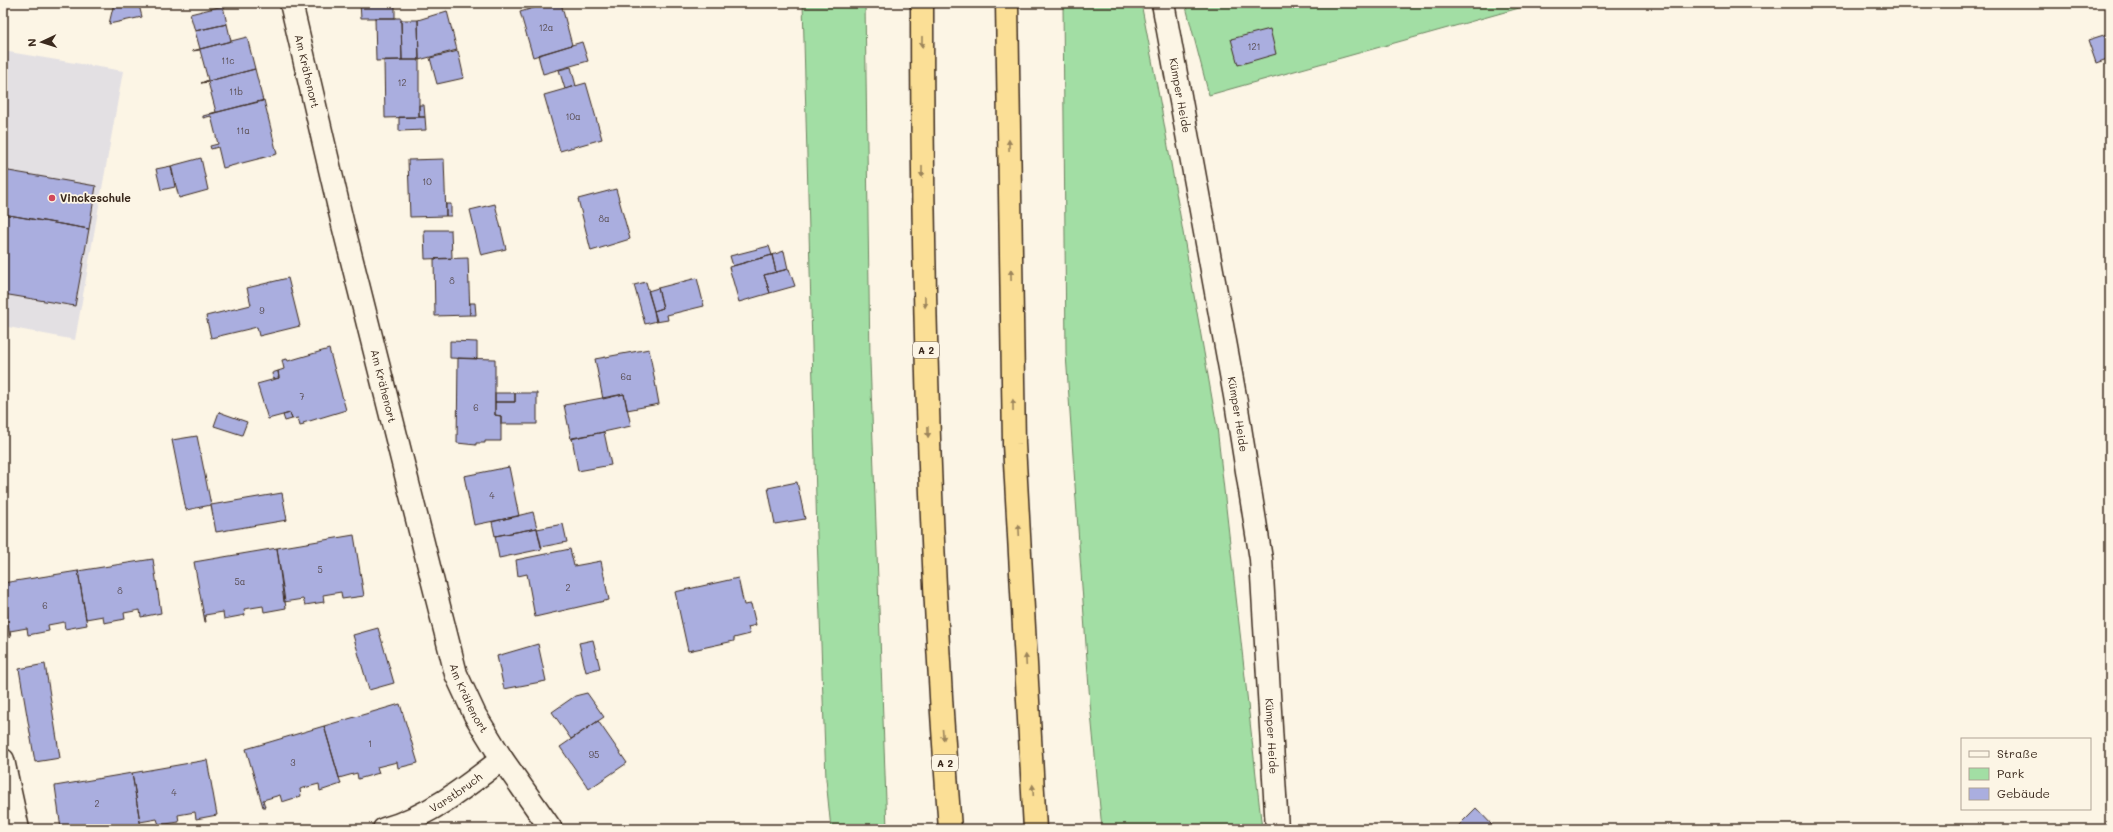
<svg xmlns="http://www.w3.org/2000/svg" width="2113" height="832" viewBox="0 0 2113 832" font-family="Mali,sans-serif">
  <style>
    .built { fill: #e3e0e3 }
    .green { fill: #a2dea4; stroke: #6e8461 }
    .building { fill: #aaaedf; stroke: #3b2a1e }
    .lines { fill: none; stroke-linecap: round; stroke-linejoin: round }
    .minor-casing { stroke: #3b2a1e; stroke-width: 25 }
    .highway-casing { stroke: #3b2a1e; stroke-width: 25 }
    .minor { stroke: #fcf5e5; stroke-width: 22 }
    .highway { stroke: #fbdf96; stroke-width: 22 }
    .oneway { fill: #9b845a }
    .poi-dot { fill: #d1495b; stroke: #fcf5e5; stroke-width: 1.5 }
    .labels { text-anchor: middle; stroke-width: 3.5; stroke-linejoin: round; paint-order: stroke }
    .number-label { font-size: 9px; fill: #574b4e }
    .shield { fill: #fcf5e5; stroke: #75675a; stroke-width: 1 }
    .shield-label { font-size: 10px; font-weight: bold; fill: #3b2a1e }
    .street-label { font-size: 11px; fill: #3b2a1e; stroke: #fcf5e5 }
    .poi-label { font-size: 11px; font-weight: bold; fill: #3b2a1e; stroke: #fcf5e5; text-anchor: start }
  </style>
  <rect width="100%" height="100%" fill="#fcf5e5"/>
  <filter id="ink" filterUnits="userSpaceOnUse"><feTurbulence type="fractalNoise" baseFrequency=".025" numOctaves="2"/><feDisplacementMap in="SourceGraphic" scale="8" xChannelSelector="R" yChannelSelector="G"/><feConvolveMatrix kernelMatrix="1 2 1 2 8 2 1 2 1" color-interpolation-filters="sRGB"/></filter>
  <g filter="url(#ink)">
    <path class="built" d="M3 51 123 71 75 340 3 326Z"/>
    <path class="green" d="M803 3H865L870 360 887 829H831L826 779 817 536Z
      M1063 3H1141L1162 112 1217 427 1262 829H1102L1090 703 1066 354Z
      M1185 3H1537L1209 95Z"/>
    <path class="building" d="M114 3H146L139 5 142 17 109 24Z
      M360 3H395V18H361Z
      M550 3H561L572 45 533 57 520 12Z
      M223 6 227 24 195 31 190 14Z
      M447 11 457 50 419 60 418 20Z
      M375 18H401L402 60 376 61Z
      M401 20H418L419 60H402Z
      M227 24 231 41 200 49 195 31Z
      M1270 29 1276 54 1238 65 1231 39Z
      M2110 33V58L2096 63 2088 40Z
      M247 37 255 69 201 83 208 80 200 50 192 51Z
      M582 42 588 61 543 74 538 55Z
      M458 51 464 78 437 84 430 58Z
      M384 60H419V117L385 118Z
      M571 67 576 86 565 89 559 70Z
      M255 69 263 101 209 114 216 112 208 82 201 83Z
      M586 83 602 139 560 151 544 95Z
      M264 100 277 154 223 168 218 147 211 149 210 146 218 144 211 116 203 118V116Z
      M419 105H424L425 117H419Z
      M399 117H425L426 130 399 131Z
      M201 158 208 190 179 198 171 166Z
      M444 159 446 216 410 217 408 160Z
      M171 166 175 187 161 190 156 169Z
      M3 170 96 186 89 229 3 214Z
      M616 189 630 239 591 251 578 199Z
      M446 204H451V216H446Z
      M495 204 506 249 481 255 470 210Z
      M3 214 89 229 75 306 3 294Z
      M424 230H451L452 258 425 259Z
      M769 246 772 255 733 266 730 256Z
      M784 251 788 269 776 272 772 255Z
      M772 255 776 272 764 275 770 293 739 302 729 267Z
      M468 258 470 315 435 316 434 259Z
      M789 269 795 286 770 293 764 275Z
      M288 278 300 326 259 336 257 327 211 338 206 316 251 305 247 288Z
      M697 278 704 306 667 315 668 320 656 322 654 311 663 308 658 288Z
      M646 282 657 321 645 324 634 285Z
      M658 288 663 308 654 311 648 291Z
      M470 303H475L476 315H470Z
      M450 341 477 342V359L450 358Z
      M329 349 346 410 303 423 304 425 300 426 298 418 292 419 290 413 268 419 257 384 279 378 278 371 284 369 282 360 287 359 288 361Z
      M649 349 659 404 627 410 624 394 603 399 595 359Z
      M458 358 495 359V415L501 416V441H485V443H476V445L457 443Z
      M278 371 279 378 273 379 272 373Z
      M495 393H515V402H495Z
      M515 393H537V424H501V416L495 415V402H515Z
      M624 394 631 426 571 439 564 405Z
      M219 412 247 422 242 435 214 426Z
      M290 413 292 419 285 421 283 415Z
      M604 432 611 465 578 471 572 438Z
      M197 436 211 505 186 510 172 440Z
      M509 467 519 516 474 525 464 476Z
      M797 482 805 519 775 524 768 488Z
      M282 493 287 520 216 532 211 505Z
      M533 512 537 528 495 536 492 522Z
      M563 524 567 542 541 547 537 529Z
      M537 528 542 549 499 558 495 536Z
      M354 535 364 596 342 599 341 592 323 595 324 602 305 605 303 599 284 602 277 548Z
      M277 548 286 608 264 612 263 606 244 609 245 615 224 619 223 612 205 615 206 622H205L194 562Z
      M570 549 574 566 601 561 609 600 535 617 527 574 518 576 516 560Z
      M153 559 161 613 141 617 140 610 124 613 125 619 104 623 103 616 86 619 78 571Z
      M78 571 87 625 65 629 64 622 48 625 49 631 28 635 27 628 10 631 11 637 10 638 3 583Z
      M738 578 744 605 751 604 756 625 748 627 750 634 734 638V641L688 651 675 592Z
      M378 628 394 683 369 690 353 635Z
      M593 640 600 668 586 672 579 643Z
      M538 644 546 681 504 689 497 656Z
      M45 664 60 758 35 762 19 669Z
      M587 693 604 717 571 739 552 712 575 696Z
      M400 704 418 763 398 768 397 762 377 767 379 773 358 779 357 773 339 778 324 726Z
      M598 721 627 763 589 789 560 747Z
      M324 726 341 784 320 791 319 784 300 789 301 796 282 802 280 795 263 800 265 807H263L246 749Z
      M207 760 217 815 196 819 195 812 178 815 179 822 159 825 157 819 140 822 132 773Z
      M132 773 141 828 119 829 118 826 101 829H61L55 786Z
      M1476 808 1496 829H1455Z"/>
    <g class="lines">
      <defs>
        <g id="minor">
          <path id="s1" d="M291 3 343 225 456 674 475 715 502 759 551 829"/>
          <path id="s2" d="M1163 3 1235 396 1261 559 1277 829"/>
          <path d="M3 760 18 829"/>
          <path id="s3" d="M384 829C428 817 466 787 502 759"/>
        </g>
        <path id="highway" d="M922 3C922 279 929 554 950 829
          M1007 3 1014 444 1035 829"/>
      </defs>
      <use href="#minor" class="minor-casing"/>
      <use href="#highway" class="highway-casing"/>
      <use href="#minor" class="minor"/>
      <use href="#highway" class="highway"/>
    </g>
    <defs><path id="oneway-solid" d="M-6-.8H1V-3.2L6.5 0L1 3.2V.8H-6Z"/></defs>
    <g class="oneway">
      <use href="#oneway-solid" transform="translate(922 42) rotate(90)"/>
      <use href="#oneway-solid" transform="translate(1009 145) rotate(-91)"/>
      <use href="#oneway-solid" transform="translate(922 172) rotate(90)"/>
      <use href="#oneway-solid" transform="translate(1011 275) rotate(-91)"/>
      <use href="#oneway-solid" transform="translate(925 302) rotate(89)"/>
      <use href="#oneway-solid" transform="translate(1013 405) rotate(-91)"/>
      <use href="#oneway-solid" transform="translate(928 432) rotate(89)"/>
      <use href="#oneway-solid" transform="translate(1019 530) rotate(-93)"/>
      <use href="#oneway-solid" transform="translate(1026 660) rotate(-93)"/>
      <use href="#oneway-solid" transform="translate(943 735) rotate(85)"/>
      <use href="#oneway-solid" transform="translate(1033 790) rotate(-93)"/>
    </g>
  </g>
  <circle class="poi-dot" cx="52" cy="198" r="4"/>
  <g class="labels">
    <g class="number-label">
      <text x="546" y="31">12a</text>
      <text x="1254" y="50">121</text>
      <text x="228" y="64">11c</text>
      <text x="402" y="86">12</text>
      <text x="236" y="95">11b</text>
      <text x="573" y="120">10a</text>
      <text x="243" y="134">11a</text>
      <text x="427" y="185">10</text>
      <text x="604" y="222">8a</text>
      <text x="452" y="284">8</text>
      <text x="262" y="314">9</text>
      <text x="626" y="380">6a</text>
      <text x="302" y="400">7</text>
      <text x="476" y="411">6</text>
      <text x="492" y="499">4</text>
      <text x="320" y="573">5</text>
      <text x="240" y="585">5a</text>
      <text x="568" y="591">2</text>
      <text x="120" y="594">8</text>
      <text x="45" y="609">6</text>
      <text x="370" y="747">1</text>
      <text x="594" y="758">95</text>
      <text x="293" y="766">3</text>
      <text x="174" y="796">4</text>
      <text x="97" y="807">2</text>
    </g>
    <g class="shield">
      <rect x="913" y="342" width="26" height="16" rx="3"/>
      <rect x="932" y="755" width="26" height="16" rx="3"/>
    </g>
    <g class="shield-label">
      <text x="926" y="354">A 2</text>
      <text x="945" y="767">A 2</text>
    </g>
    <g class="street-label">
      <text dy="4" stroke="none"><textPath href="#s1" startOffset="70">Am Krähenort</textPath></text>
      <text dy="4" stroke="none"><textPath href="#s2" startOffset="94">Kümper Heide</textPath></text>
      <text dy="4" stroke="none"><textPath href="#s1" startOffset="394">Am Krähenort</textPath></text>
      <text dy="4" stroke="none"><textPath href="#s2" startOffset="418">Kümper Heide</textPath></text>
      <text dy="4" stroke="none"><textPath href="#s1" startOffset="718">Am Krähenort</textPath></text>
      <text dy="4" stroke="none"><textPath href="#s2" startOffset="742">Kümper Heide</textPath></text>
      <text dy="4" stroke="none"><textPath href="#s3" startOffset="81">Varstbruch</textPath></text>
    </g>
    <g class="poi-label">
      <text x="60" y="202">Vinckeschule</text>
    </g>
  </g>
  <rect width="2113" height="832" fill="none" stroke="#fcf5e5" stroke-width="16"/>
  <rect x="8" y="8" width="2097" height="816" fill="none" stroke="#3b2a1e" stroke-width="1.5" filter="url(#ink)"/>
  <rect x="1961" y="738" width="130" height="72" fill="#fcf5e5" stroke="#afa495"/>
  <rect x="1969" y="751" width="20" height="6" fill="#fcf5e5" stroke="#afa495"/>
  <text x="1997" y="758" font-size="12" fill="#3b2a1e">Straße</text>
  <rect x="1969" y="768" width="20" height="12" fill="#a2dea4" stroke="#afa495"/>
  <text x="1997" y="778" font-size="12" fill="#3b2a1e">Park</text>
  <rect x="1969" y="788" width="20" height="12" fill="#aaaedf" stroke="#afa495"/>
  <text x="1997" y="798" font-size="12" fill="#3b2a1e">Gebäude</text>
  <g transform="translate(42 42) rotate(266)" stroke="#fcf5e5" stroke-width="3" paint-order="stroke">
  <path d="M0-3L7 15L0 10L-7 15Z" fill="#3b2a1e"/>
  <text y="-6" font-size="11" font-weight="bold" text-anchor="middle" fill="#3b2a1e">N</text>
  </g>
</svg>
